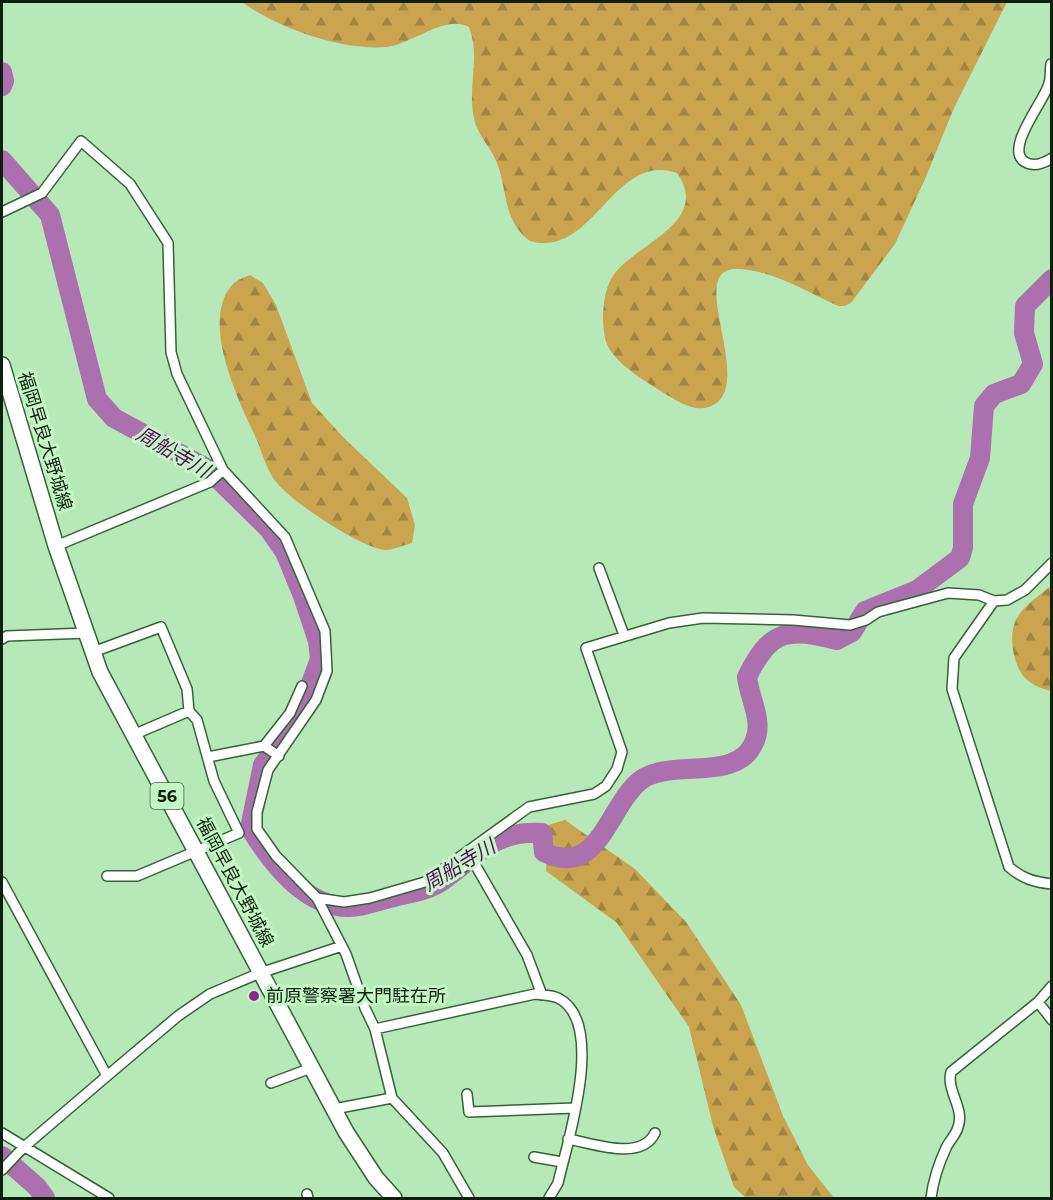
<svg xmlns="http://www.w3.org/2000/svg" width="1053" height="1200" viewBox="0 0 1053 1200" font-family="Montserrat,'Noto Sans JP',sans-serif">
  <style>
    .forest { fill: url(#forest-firs) }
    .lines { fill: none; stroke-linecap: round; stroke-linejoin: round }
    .river { stroke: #ac70ae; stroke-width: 20 }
    .minor-casing { stroke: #346337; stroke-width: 12 }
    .primary-casing { stroke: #346337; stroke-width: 18 }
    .minor { stroke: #fff; stroke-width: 9 }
    .primary { stroke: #fff; stroke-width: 15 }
    .poi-dot { fill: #8a2790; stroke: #c3f7c4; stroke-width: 2 }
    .labels { text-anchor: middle; stroke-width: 6; stroke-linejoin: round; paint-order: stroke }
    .shield { fill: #c3f7c4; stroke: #446045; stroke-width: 1.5 }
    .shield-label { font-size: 16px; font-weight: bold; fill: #0d200e }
    .street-label { font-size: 18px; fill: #0d200e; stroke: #c3f7c4 }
    .poi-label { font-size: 18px; fill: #0d200e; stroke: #c3f7c4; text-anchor: start }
    .water-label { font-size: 20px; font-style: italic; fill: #56095b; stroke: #c3f7c4 }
  </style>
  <defs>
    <pattern id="forest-firs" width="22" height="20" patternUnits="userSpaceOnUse" patternTransform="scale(1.5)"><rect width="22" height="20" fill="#caa44f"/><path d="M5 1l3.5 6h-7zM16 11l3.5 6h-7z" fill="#a28540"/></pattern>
  </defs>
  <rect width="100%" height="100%" fill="#b6e9b7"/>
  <path class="forest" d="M242 2H1007L954 108 925 179 895 244 851 303 845 306H838C807 292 770 269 736 269 683 269 760 389 709 407 694 412 679 402 667 395 647 382 624 370 610 350 604 341 603 326 603 315 604 301 605 288 613 276 634 244 712 223 677 173 613 151 594 259 530 241 502 220 508 191 497 163 491 147 477 135 474 118 467 86 481 58 469 27 444 14 412 45 386 47 342 51 277 28 242 2Z
    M250 275 263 283 276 305 312 403 344 438 407 498 415 525 412 543C404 545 393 550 385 550 361 548 292 502 277 483 267 472 262 452 256 438 239 402 198 319 234 283 237 280 245 277 250 275Z
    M1051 586V691C1044 689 1036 687 1030 682 1014 672 1008 639 1015 622 1021 607 1039 596 1051 586Z
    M565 820 635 869 686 922 741 1005 783 1116 808 1165 834 1198H746L734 1187 713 1126 689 1027 617 923 546 871 548 825Z"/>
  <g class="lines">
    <path class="river" d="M2 72 4 81 2 86
      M2 160 50 215 97 399 114 418 208 469 269 529 285 552 303 596 318 641 320 659 300 713 263 765 250 828C271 862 305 908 350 907 363 907 377 901 390 898 407 893 428 891 442 881 478 856 493 830 542 833L544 852C599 880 608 805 641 780 668 760 728 779 749 751 768 726 750 703 747 677 771 628 789 628 837 640L852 632 865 611 917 590 960 558 963 548V504L980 458 984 406 994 394 1021 384 1033 364 1024 333 1025 306 1052 279
      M2 1156 37 1187 45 1198"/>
    <defs>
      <path id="minor" d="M1051 64C1050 70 1051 77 1049 83 1046 99 1003 149 1025 162 1033 167 1044 163 1052 158
        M2 212 42 193 81 141 130 184 168 243 171 352 177 374 223 470 285 537 325 631 327 671 316 700 268 770 257 812V829L276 856 317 898 346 954 365 1008 375 1029 392 1098 443 1153 469 1198
        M56 546 210 482 223 470
        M599 568 624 635
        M994 601 954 658 952 689 1009 867C1023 879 1034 882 1052 884
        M2 639 7 636 87 633
        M93 652 161 627 187 689 189 711 133 735
        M264 746 290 713 302 686
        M208 757 264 746 279 756
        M442 871 452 874 473 861 527 955 542 995
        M107 876H137L239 833 214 781 197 720 189 711
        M2 882 107 1076
        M317 898 344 902 370 898 425 882 529 807 594 794 606 786 617 769 622 752 586 648 669 623 703 618 793 620 850 625 866 620 878 612 948 593 979 595 994 601 1007 600 1025 590 1052 563
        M1038 1002 1052 1020
        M375 1029 535 994C542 995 552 995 558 998 607 1022 567 1143 558 1183L549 1198
        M271 1083 311 1068
        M467 1094 469 1112 574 1108
        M334 1109 392 1098
        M2 1133 109 1198
        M568 1139C592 1143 641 1162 655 1133
        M534 1157 562 1162
        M2 1170 24 1147 107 1076 178 1016 210 994 260 973 342 946
        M307 1194 308 1198
        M931 1198C933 1182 939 1163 946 1148 949 1141 956 1135 958 1127 965 1108 946 1091 951 1072L1038 1002 1052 986"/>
      <path id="primary" d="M2 365 56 546 100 672 346 1132 376 1178 394 1198"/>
    </defs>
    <use href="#minor" class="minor-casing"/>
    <use href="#primary" class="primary-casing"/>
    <use href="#minor" class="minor"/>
    <use href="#primary" class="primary"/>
  </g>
  <circle class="poi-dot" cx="254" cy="996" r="6"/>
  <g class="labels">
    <rect class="shield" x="150.5" y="783" width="33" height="26" rx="4.5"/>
    <g class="shield-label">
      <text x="167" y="802">56</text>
    </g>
    <g class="street-label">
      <text transform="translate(45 441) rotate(73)" y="6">福岡早良大野城線</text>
      <text transform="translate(235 882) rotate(62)" y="6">福岡早良大野城線</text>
    </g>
    <g class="poi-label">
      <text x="266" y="1002">前原警察署大門駐在所</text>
    </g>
    <g class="water-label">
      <text transform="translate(173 452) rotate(30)" y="7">周船寺川</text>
      <text transform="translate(459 865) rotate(-31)" y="7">周船寺川</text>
    </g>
  </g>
  <rect width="1053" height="1200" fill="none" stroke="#0d200e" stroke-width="6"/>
</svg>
